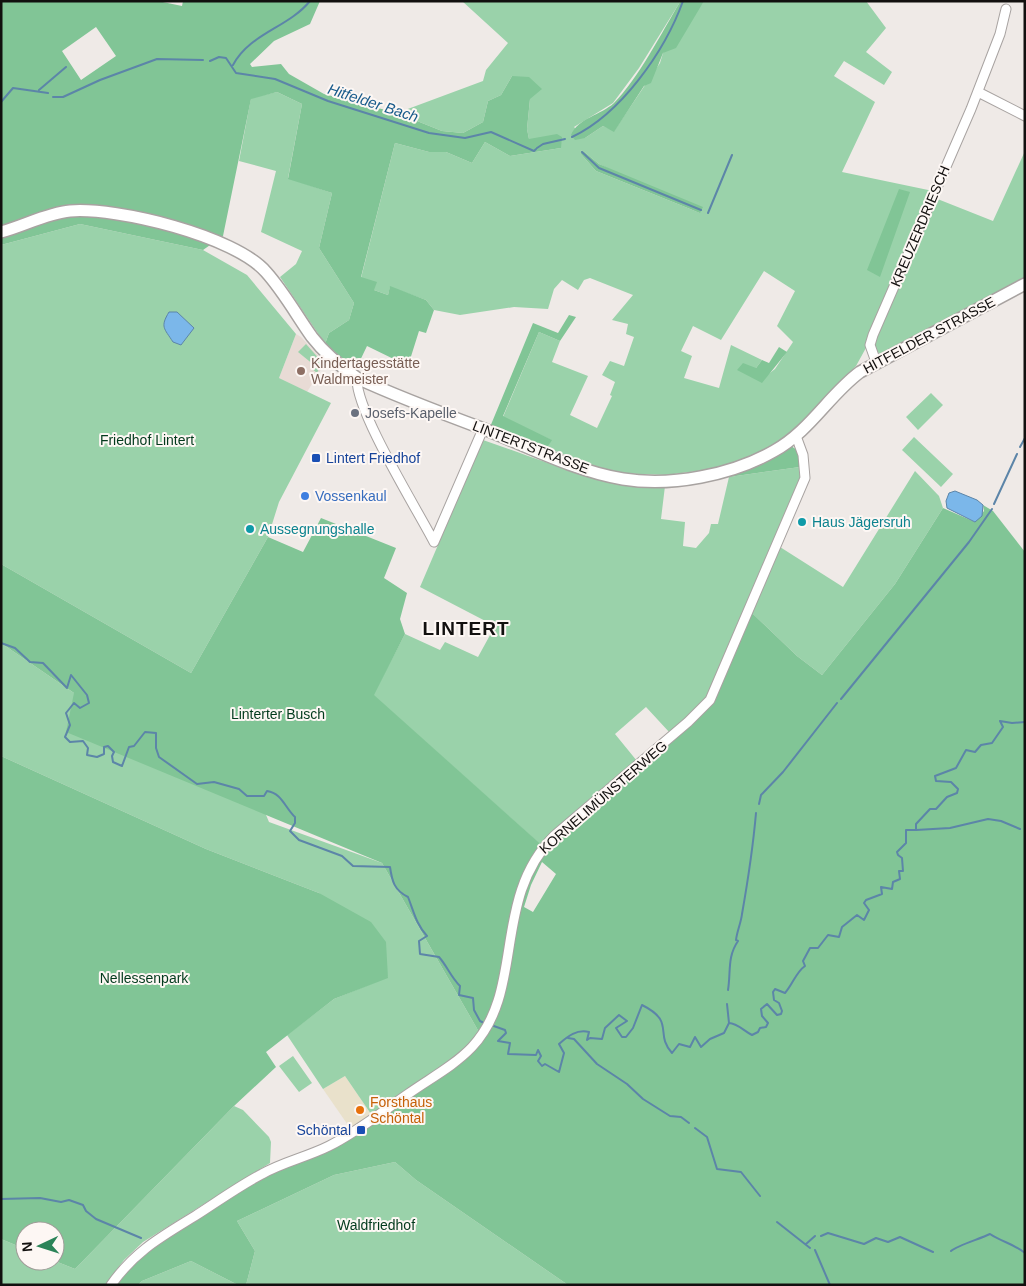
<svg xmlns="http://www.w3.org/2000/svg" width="1026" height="1286" viewBox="0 0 1026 1286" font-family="Helvetica,sans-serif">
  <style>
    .commercial { fill: #e9e1cb }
    .built { fill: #e8dbd5 }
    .green { fill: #9ad2aa; fill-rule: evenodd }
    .forest { fill: #81c596; fill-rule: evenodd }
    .water { fill: #7bb7ea; stroke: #5c85a8 }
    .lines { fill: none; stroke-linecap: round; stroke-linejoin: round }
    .stream { stroke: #5c85a8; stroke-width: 2 }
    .minor-casing { stroke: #a8a3a1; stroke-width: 11 }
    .major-casing { stroke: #a8a3a1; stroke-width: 14 }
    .minor { stroke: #fff; stroke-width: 9 }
    .major { stroke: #fff; stroke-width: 11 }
    .education-dot { fill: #8d6e63; stroke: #fdf7f4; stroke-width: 2 }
    .worship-dot { fill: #6b7280; stroke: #fdf7f4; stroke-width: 2 }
    .transit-dot { fill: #1a4fb4; stroke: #fdf7f4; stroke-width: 2 }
    .shop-dot { fill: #3f7fe0; stroke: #fdf7f4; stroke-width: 2 }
    .culture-dot { fill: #0f9aa8; stroke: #fdf7f4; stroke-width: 2 }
    .food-dot { fill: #e8710a; stroke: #fdf7f4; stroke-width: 2 }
    .labels { text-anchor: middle; stroke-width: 4; stroke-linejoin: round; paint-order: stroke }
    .street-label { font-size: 14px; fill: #12100f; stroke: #fdf7f4 }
    .education-label { font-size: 14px; fill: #785e54; stroke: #fdf7f4; text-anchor: start }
    .worship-label { font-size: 14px; fill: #5b616d; stroke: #fdf7f4; text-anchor: start }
    .park-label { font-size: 14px; fill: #023a1c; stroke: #fdf7f4 }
    .transit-label { font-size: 14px; fill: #164399; stroke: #fdf7f4; text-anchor: start }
    .shop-label { font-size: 14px; fill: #366cbe; stroke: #fdf7f4; text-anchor: start }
    .culture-label { font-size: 14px; fill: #0d838f; stroke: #fdf7f4; text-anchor: start }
    .food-label { font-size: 14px; fill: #c56008; stroke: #fdf7f4; text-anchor: start }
    .water-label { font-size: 15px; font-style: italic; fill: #195b8b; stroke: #fdf7f4 }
    .district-label { font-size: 19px; font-weight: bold; letter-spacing: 1px; fill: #12100f; stroke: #fdf7f4 }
  </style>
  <rect width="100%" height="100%" fill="#efeae7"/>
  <path class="commercial" d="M345 1076 371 1114 350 1128 323 1089Z"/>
  <path class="built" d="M296 334 301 337 325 363 307 392 279 378Z"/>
  <path class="green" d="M462 1H684L680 2 639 68 613 103 574 127 585 138 603 126 614 131 660 63 663 53 704 1H866L886 28 866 52 892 72 884 85 844 61 834 76 875 102 842 172 933 191 867 346 856 366 793 434 773 447 721 468 666 475 614 473 547 448 551 440 503 417 539 332 560 341 552 362 588 376 570 415 597 428 612 396 610 395 615 382 602 375 610 361 624 366 634 337 626 334 628 324 612 320 633 295 590 278 584 280 578 290 562 280 554 289 548 309 514 307 460 315 434 310 426 300 390 287 388 295 374 290 361 278 395 143 429 152H446L472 163 485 142 510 156 561 148 529 139 527 129 530 99 512 76 501 95 488 101 483 122 463 133 442 131 397 113 483 81 486 70 508 43ZM582 150 599 164 700 213 596 171 580 153ZM764 271 795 291 777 326 793 342 775 369 766 376 756 368 762 360 731 345 719 388 684 378 692 356 681 351 693 326 721 340Z
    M277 92 302 104 288 178 332 193 319 248 354 303 349 320 329 333 325 344 280 277 296 264 302 251 261 232 276 171 239 161 251 98Z
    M1025 151V279L880 354 873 349 874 342 935 198 993 221Z
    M80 224 203 250 247 275 296 334 279 378 331 403 279 502 268 537 191 673 1 564V245Z
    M306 344 322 362 317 373 311 368 314 365 298 352Z
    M931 393 943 405 918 430 906 417Z
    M914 437 953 474 941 487 902 450Z
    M483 440C542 460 601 487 665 486L661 519 685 522 683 546 696 548 709 533 711 524H718L729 477 800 467 801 477 779 535 711 693 698 709 670 733 646 707 615 734 637 761 541 845 373 695 405 634 440 650 445 642 478 657 495 626 420 587Z
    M915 471 939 496 943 508 895 584 822 675 797 656 751 612 780 547 843 587Z
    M1 643 74 693 261 803 269 822 382 863 479 1032C452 1067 408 1089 371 1114L345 1076 323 1089 287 1035 334 999 388 977 319 893 206 849 1 756Z
    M293 1056 312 1083 299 1092 279 1066Z
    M234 1106 243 1110 269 1137 271 1142 270 1163 143 1242 124 1260 105 1285H1V1239L25 1249V1261H55L75 1269Z
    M395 1162 416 1180 568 1285H246L255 1251 237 1221 334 1175Z
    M191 1261 238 1285H138L142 1281Z"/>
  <path class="forest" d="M1 1H158L182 6 183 1H320L310 24 274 41 250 64 252 67 281 64 289 74 324 94 397 113 442 131 463 133 483 122 488 101 501 95 512 76 529 77 542 89 530 99 527 129 529 139 557 134 562 137 561 148 510 156 485 142 472 163 446 152H429L395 143 361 277 377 282 374 290 388 295 390 286 426 300 434 310 426 333 419 331 408 366 367 346 356 369 325 344 329 333 349 320 354 303 319 248 332 193 288 179 302 104 277 92 251 99 223 236 203 250 80 224 1 245ZM96 27 116 56 81 80 62 51Z
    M704 1 676 48 663 53 651 83 644 86 614 132 603 126 585 138 575 140 571 135C578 118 601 115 614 103 638 79 662 32 680 2Z
    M582 150 599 164 703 207 700 213 596 171 580 153Z
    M899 189 910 192 880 277 867 270Z
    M569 315 576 317 560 341 539 332 503 416 552 440 547 448 490 427 533 323 558 333Z
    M779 347 787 352 762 383 737 370 743 363 756 368 762 360 769 363Z
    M791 446 797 450 800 467 729 477V475Z
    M983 505 993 511 1025 552V1285H568L416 1180 395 1162 334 1175 237 1221 255 1251 246 1285H238L191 1261 142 1281 138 1285H115L142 1253 272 1172 323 1151 460 1061 479 1032 382 863 66 732 74 693 1 643V564L191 673 268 537 303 552 321 518 396 548 384 578 407 593 400 619 405 634 374 695 545 848 703 712 751 612 797 656 822 675 895 584 943 508 975 522 984 511ZM542 862 556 874 533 912 524 907 531 885Z
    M1 756 206 849 319 893 371 922 386 942 388 978 334 999 266 1052 276 1067 234 1106 75 1269 55 1261V1231H25V1249L1 1239Z"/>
  <path class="water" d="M169 312H177L194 328 181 345 173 342C164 328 160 327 169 312Z
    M955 491 977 500 983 505 982 516 975 522 947 508 946 501 949 493Z"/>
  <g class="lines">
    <path class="stream" d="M210 61 219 57 226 58 236 73 275 79 328 101 429 133 465 138 491 132 534 151 536 149
      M233 65C250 33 288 28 310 1
      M39 90 66 67
      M53 97H63L100 80 157 59 203 60
      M1 102 13 88 48 93
      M572 137C621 114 665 51 683 1
      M537 148 543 144 565 139
      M582 152 599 168 701 210
      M708 213 732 155
      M1020 447 1025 438
      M994 504 1017 454
      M1 643 15 648 30 662 43 663 67 688 71 675 87 695 89 703 80 708 74 703 66 713 70 725 65 737 70 742 83 741 88 748 87 755 97 757 104 754V747L108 746 114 752 112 756 113 762 122 766 129 747 134 746 145 732 156 733V748L159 757 197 784 214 782 239 789 247 796H264L267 791C282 793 285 808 295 817V823L290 831 299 840 342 856 353 866 390 867C392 881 394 890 408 897 414 912 416 924 427 936L419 941 420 954 439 957C447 966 451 977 460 986L459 995 473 998 474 1010 480 1021 486 1024
      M841 699 969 542 992 509
      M759 804 761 795 783 772 837 703
      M916 830 950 828 988 819 1001 821 1020 829
      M728 990C731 972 727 957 738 941L736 940C737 931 741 923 742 914 748 880 753 847 756 813
      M727 1004 729 1023
      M491 1025 505 1030 506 1033 498 1041 510 1043 508 1054 536 1055 538 1050 541 1056 538 1061 542 1066 545 1064 559 1072 564 1053 559 1044C568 1036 577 1029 589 1032L587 1040 590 1038 602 1039 605 1028 619 1015 627 1021 616 1028 622 1037H626L633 1028 642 1005C676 1022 654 1033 672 1053L679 1044 690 1047 695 1037 701 1047 710 1039 724 1033 729 1023C737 1023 744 1031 752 1035L758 1032 760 1028 766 1027 768 1023 762 1016 761 1009 767 1004 777 1015 781 1014 782 1011 779 1003 774 1000 773 992 775 989 785 993C793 984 796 972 805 966L803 961 810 948H818L828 935 839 937 842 927 857 915 864 920 869 910 864 903 866 900 882 894 881 887 892 889 893 882 900 879 899 871H903L902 858 898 855 897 852 906 843V830H916V824L930 809H936L947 797 957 793 958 789 951 782 936 781 935 776 956 768 966 750 975 752 981 745 992 743 1003 727 1000 721 1012 723 1025 722
      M568 1038 574 1039 597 1064 627 1084 643 1099 670 1116 681 1117 689 1123
      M695 1128 707 1137 717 1169 741 1172 760 1196
      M1 1199 40 1198 61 1202 69 1200 83 1205 86 1211 96 1219 141 1238
      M777 1222 810 1248
      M821 1236 828 1233 864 1244 876 1238 888 1242 900 1237 933 1252
      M806 1244 815 1236
      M815 1250 830 1285
      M951 1251C958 1245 980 1239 990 1234 1002 1242 1014 1244 1025 1253"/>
    <defs>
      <path id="minor" d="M978 92 1025 116
        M876 362 870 345 873 335 971 109 1000 34 1006 9
        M357 378C355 410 417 509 434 542
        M434 542 483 429
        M111 1285C135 1251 161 1237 195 1216 217 1202 239 1186 262 1174 283 1162 307 1157 329 1146 357 1132 382 1112 408 1094 429 1079 454 1066 472 1047 526 989 491 900 554 836L688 722 710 700 805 478 803 455 796 436"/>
      <path id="major" d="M1 232C24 226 47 213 70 211 117 207 235 236 266 272 284 292 297 316 312 337 325 354 340 366 357 378 398 397 441 413 484 429 529 447 575 471 623 479 671 487 732 475 774 451 810 431 829 395 860 372L1025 284"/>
    </defs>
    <use href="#minor" class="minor-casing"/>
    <use href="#major" class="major-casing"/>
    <use href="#minor" class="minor"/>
    <use href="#major" class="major"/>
  </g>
  <circle class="education-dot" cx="301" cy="371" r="5"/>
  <circle class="worship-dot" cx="355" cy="413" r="5"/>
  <g class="transit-dot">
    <rect x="311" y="453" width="10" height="10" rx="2.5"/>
    <rect x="356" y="1125" width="10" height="10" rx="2.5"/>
  </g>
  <circle class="shop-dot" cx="305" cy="496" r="5"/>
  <g class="culture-dot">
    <circle cx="802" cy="522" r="5"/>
    <circle cx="250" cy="529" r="5"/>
  </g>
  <circle class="food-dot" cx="360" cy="1110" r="5"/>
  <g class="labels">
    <g class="street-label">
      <text transform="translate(920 226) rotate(-67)" y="5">KREUZERDRIESCH</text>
      <text transform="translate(929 335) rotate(-28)" y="5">HITFELDER STRASSE</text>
      <text transform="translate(531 447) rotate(21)" y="5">LINTERTSTRASSE</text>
      <text transform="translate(603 797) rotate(-41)" y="5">KORNELIMÜNSTERWEG</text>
    </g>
    <g class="education-label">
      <text x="311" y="368">Kindertagesstätte<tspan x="311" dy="16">Waldmeister</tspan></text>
    </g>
    <g class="worship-label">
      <text x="365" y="418">Josefs-Kapelle</text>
    </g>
    <g class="park-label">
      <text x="147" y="445">Friedhof Lintert</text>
      <text x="278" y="719">Linterter Busch</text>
      <text x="144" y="983">Nellessenpark</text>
      <text x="376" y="1230">Waldfriedhof</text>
    </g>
    <g class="transit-label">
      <text x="326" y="463">Lintert Friedhof</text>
      <text x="351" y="1135" text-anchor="end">Schöntal</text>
    </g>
    <g class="shop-label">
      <text x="315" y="501">Vossenkaul</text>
    </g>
    <g class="culture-label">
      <text x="812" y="527">Haus Jägersruh</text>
      <text x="260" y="534">Aussegnungshalle</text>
    </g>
    <g class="food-label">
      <text x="370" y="1107">Forsthaus<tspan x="370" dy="16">Schöntal</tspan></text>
    </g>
    <g class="water-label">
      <text transform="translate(373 103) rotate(18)" y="5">Hitfelder Bach</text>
    </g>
    <g class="district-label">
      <text x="466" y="635">LINTERT</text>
    </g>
  </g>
  <rect width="1026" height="1286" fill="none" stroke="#12100f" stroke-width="5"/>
  <g transform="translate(40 1246) rotate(266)"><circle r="24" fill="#fdf7f4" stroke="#9f9b98"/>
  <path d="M0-4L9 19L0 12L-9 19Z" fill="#2b8358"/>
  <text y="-8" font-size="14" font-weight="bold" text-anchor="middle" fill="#12100f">N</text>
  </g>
</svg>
